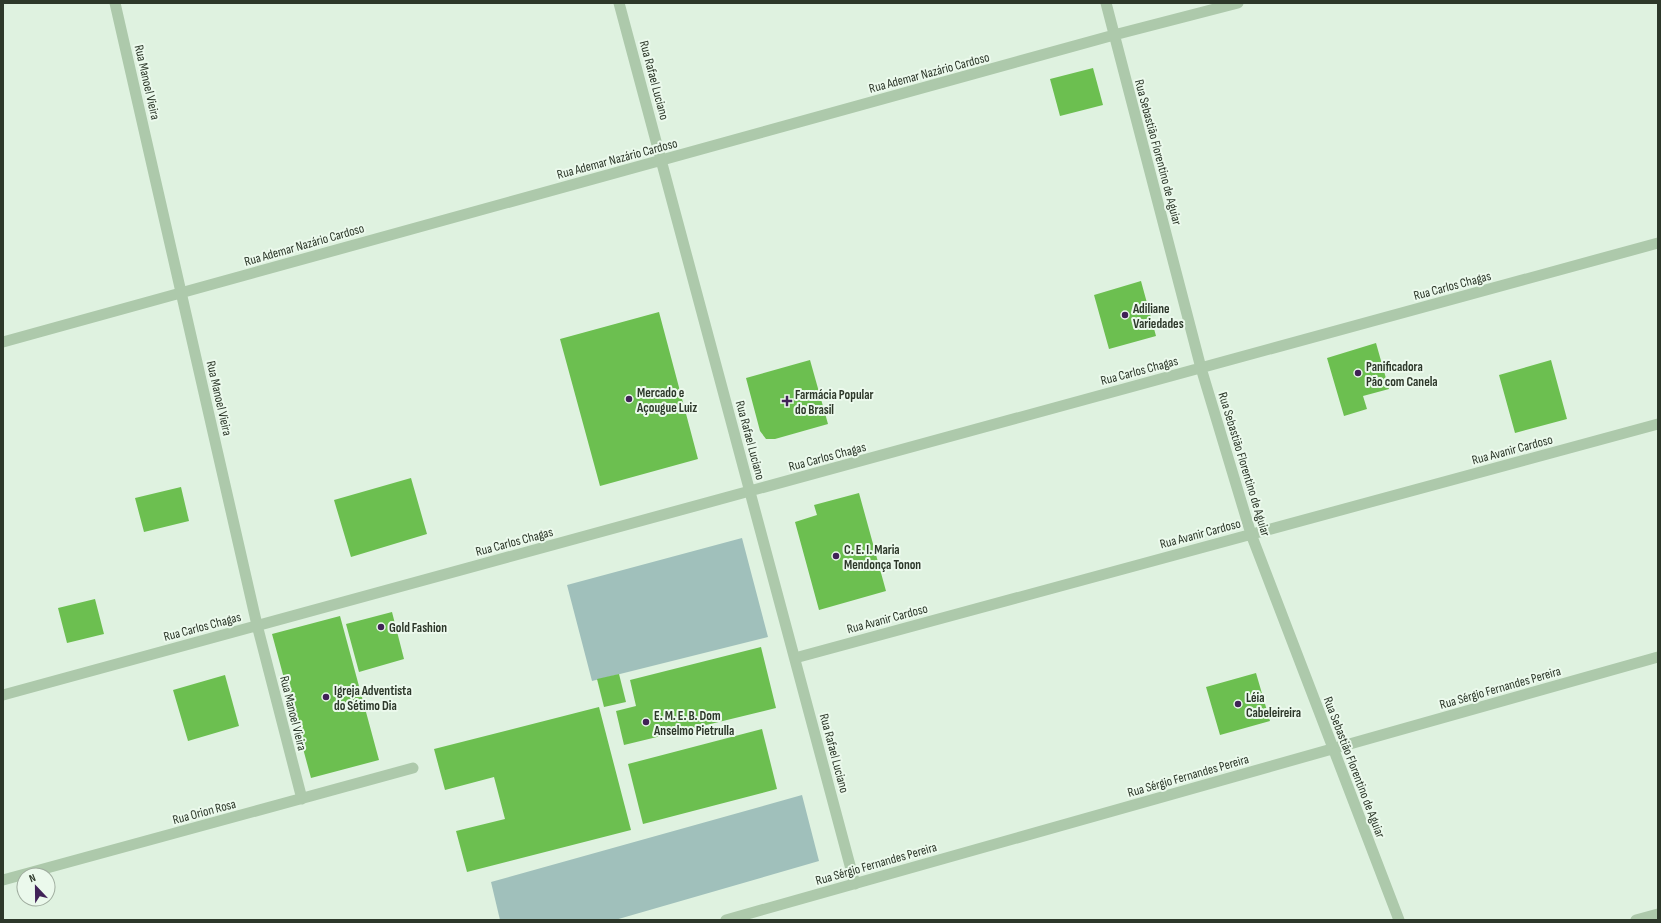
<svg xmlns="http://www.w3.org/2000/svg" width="1661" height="923" viewBox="0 0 1661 923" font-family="'Sofia Sans Condensed',sans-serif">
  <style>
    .green { fill: #a0c0bb }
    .building { fill: #6cbf50 }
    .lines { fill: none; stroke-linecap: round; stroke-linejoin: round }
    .minor { stroke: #adc9ab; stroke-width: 11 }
    .poi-dot { fill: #402257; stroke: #ebf9ec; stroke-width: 1.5 }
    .labels { text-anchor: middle; stroke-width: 4; stroke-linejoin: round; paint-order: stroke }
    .street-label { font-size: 13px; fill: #2d382a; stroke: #ebf9ec }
    .poi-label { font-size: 13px; font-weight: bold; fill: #2d382a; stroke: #ebf9ec; text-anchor: start }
  </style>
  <rect width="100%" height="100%" fill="#dff2e0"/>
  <path class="green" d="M742 538 768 637 592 681 567 585Z
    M802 795 819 861 615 920H500L491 882Z"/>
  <path class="building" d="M1093 68 1103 105 1060 116 1050 79Z
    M1141 281 1156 336 1109 349 1094 295Z
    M659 312 698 459 600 486 560 339Z
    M1376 343 1389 389 1363 396 1367 409 1344 416 1327 358Z
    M810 360 828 424 775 439H766L760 431 746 378Z
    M1551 360 1567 419 1515 433 1499 375Z
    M411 478 427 534 351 557 334 500Z
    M181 487 189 521 144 532 135 498Z
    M859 493 886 591 819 610 795 522 817 515 814 505Z
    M95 599 104 634 67 643 58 608Z
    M392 612 404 659 359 672 346 624Z
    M340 616 379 760 311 778 272 634Z
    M761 647 776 708 624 745 616 711 636 706 630 680Z
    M1256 673 1270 721 1220 735 1206 687Z
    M619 674 626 702 604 707 597 679Z
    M225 675 239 726 188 741 173 690Z
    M599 707 631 830 467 872 456 831 505 819 494 777 445 790 434 749Z
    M762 729 777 789 643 824 628 764Z"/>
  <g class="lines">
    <path class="minor" d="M115 3 257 625 302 799
      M619 3 855 884
      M1106 3 1201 368 1251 534 1399 920
      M3 342 1114 35 1238 3
      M795 658 1658 424
      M3 695 1658 243
      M3 880 413 768
      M726 920 1658 657
      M1636 920 1658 914"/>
  </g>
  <g class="poi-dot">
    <circle cx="1125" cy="315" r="4"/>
    <circle cx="1358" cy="373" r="4"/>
    <circle cx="629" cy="399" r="4"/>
    <path d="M785 395h4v4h4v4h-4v4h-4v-4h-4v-4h4z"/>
    <circle cx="836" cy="556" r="4"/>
    <circle cx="381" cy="627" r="4"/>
    <circle cx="326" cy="697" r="4"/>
    <circle cx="1238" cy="704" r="4"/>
    <circle cx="646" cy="722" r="4"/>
  </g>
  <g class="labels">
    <g class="street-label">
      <text transform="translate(929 72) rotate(-15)" y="5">Rua Ademar Nazário Cardoso</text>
      <text transform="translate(655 80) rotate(75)" y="5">Rua Rafael Luciano</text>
      <text transform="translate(148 82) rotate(77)" y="5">Rua Manoel Vieira</text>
      <text transform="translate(1159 152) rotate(75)" y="5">Rua Sebastião Florentino de Aguiar</text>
      <text transform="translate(617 158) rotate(-15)" y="5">Rua Ademar Nazário Cardoso</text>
      <text transform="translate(304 244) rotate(-16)" y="5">Rua Ademar Nazário Cardoso</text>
      <text transform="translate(1452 285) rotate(-15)" y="5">Rua Carlos Chagas</text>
      <text transform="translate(1139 370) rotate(-15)" y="5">Rua Carlos Chagas</text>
      <text transform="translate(220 398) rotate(77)" y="5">Rua Manoel Vieira</text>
      <text transform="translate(751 440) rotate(75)" y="5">Rua Rafael Luciano</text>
      <text transform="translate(1512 449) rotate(-15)" y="5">Rua Avanir Cardoso</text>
      <text transform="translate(827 456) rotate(-15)" y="5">Rua Carlos Chagas</text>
      <text transform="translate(1245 464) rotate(73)" y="5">Rua Sebastião Florentino de Aguiar</text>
      <text transform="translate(1200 533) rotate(-15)" y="5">Rua Avanir Cardoso</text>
      <text transform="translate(514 541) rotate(-15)" y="5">Rua Carlos Chagas</text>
      <text transform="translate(887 618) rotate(-15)" y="5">Rua Avanir Cardoso</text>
      <text transform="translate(202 626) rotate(-15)" y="5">Rua Carlos Chagas</text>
      <text transform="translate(1500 687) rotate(-16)" y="5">Rua Sérgio Fernandes Pereira</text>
      <text transform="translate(294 713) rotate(76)" y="5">Rua Manoel Vieira</text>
      <text transform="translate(835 753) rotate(75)" y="5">Rua Rafael Luciano</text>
      <text transform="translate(1355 767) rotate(69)" y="5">Rua Sebastião Florentino de Aguiar</text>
      <text transform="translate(1188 775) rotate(-16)" y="5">Rua Sérgio Fernandes Pereira</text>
      <text transform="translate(204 811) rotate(-15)" y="5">Rua Orion Rosa</text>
      <text transform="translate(876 863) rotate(-16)" y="5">Rua Sérgio Fernandes Pereira</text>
    </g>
    <g class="poi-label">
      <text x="1133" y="313">Adiliane<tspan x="1133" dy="15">Variedades</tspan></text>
      <text x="1366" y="371">Panificadora<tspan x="1366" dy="15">Pão com Canela</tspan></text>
      <text x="637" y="397">Mercado e<tspan x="637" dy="15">Açougue Luiz</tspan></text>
      <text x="795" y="399">Farmácia Popular<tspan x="795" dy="15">do Brasil</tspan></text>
      <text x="844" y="554">C. E. I. Maria<tspan x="844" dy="15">Mendonça Tonon</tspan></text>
      <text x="389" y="632">Gold Fashion</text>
      <text x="334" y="695">Igreja Adventista<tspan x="334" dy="15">do Sétimo Dia</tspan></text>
      <text x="1246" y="702">Léia<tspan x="1246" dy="15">Cabeleireira</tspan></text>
      <text x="654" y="720">E. M. E. B. Dom<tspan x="654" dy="15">Anselmo Pietrulla</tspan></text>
    </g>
  </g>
  <rect width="1661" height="923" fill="none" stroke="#2d382a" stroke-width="8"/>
  <g transform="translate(36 887) rotate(338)"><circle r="19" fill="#ebf9ec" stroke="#9fac9e"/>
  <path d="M0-3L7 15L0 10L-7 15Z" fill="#402257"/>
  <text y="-6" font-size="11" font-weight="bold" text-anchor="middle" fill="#2d382a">N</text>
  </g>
</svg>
